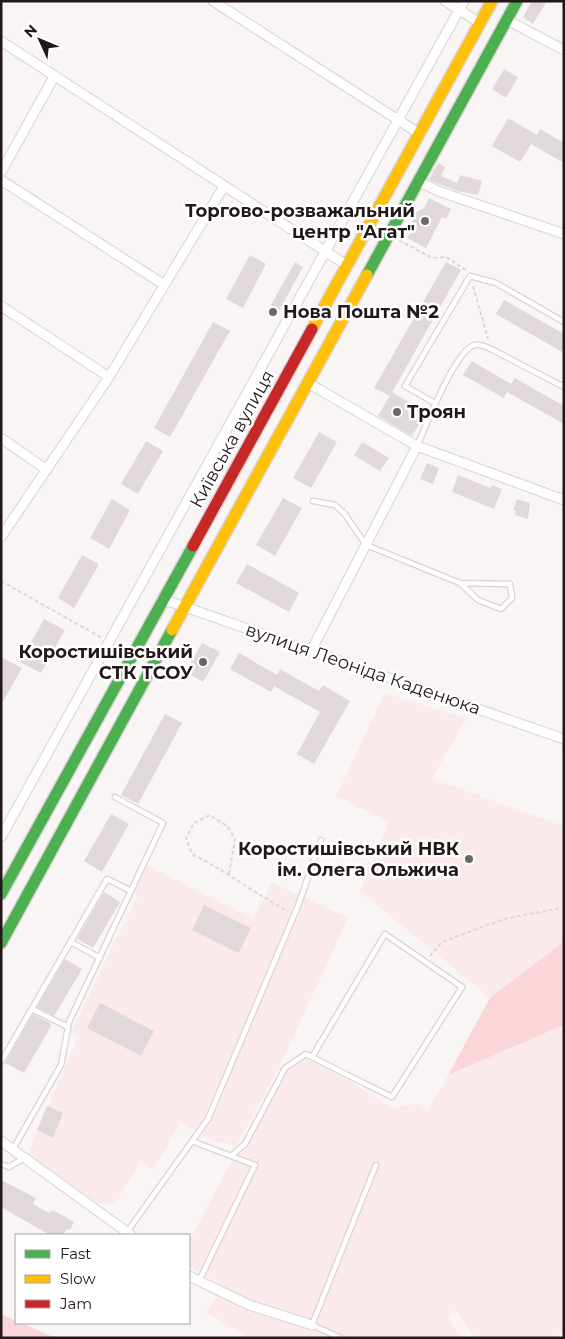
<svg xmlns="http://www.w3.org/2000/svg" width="565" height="1339" viewBox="0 0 565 1339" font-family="Montserrat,sans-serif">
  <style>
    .built { fill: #fbeaec }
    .green { fill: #fad6db }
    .building { fill: #e1d8d9 }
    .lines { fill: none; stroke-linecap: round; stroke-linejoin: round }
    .lane-casing { stroke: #dbd2d3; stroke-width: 7 }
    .street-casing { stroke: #dbd2d3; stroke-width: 11 }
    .fast-casing { stroke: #dbd2d3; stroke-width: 14 }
    .slow-casing { stroke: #dbd2d3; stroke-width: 14 }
    .jam-casing { stroke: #dbd2d3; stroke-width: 14 }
    .path { stroke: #dad7d8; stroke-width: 2; stroke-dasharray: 4 2.5; stroke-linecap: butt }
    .lane { stroke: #fefefe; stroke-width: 4.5 }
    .street { stroke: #fefefe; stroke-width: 9 }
    .fast { stroke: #4caf50; stroke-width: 11 }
    .slow { stroke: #ffc107; stroke-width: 11 }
    .jam { stroke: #c62828; stroke-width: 11 }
    .poi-dot { fill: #6e6566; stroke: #fff; stroke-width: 2 }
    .labels { text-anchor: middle; stroke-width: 5; stroke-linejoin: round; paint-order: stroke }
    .poi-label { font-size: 18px; font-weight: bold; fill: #231719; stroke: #fff; text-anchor: end }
    .street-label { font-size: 18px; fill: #231719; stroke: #fff }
  </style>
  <rect width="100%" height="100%" fill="#f9f5f5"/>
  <path class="built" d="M385 693 466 719 432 779 564 826V941L490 998 360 891 389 822 336 796Z
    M146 865 253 919 272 882 348 918 281 1064 236 1146 213 1140 180 1123 154 1169 140 1162 116 1203 104 1204 98 1203 26 1158 78 1037 71 1032 137 897 132 888Z
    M564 1025V1330L556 1338H475L455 1310 448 1317 463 1338H250L206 1313 223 1286 189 1266V1242L233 1158 245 1151 282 1075 294 1065 306 1060 316 1061 396 1110 403 1105 414 1104 428 1110 448 1075Z"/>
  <path class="green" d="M564 941V1025L448 1075 490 998Z
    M1 1314 16 1321V1323H21L56 1338H1Z"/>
  <path class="building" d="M532 1H547L533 24 523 17Z
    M504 69 518 77 506 98 492 89Z
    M508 118 537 135 540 129 564 143V163L531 144 520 162 492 146Z
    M438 163 445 167 441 176 457 183 460 175 482 181 478 195 458 191 431 181 429 179Z
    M429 198 451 209 446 219 442 217 426 248 407 238 412 230V218L415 213 424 208Z
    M250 255 266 264 243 308 226 299Z
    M295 262 303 267 275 318 266 314Z
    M446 262 461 270 390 396 374 388Z
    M504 300 564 334V353L496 314Z
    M213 322 230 331 170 437 154 428Z
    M472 361 511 384 515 378 564 406V424L507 392 504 398 463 375Z
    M392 392 417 407 412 416 421 421 412 436 378 416Z
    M319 432 337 442 311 488 293 478Z
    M146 441 163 451 138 494 121 484Z
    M362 442 389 458 380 471 354 455Z
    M427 463 439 468 433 484 420 479Z
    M458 475 490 488 492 485 502 489 494 509 452 492Z
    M283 498 302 508 275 556 256 545Z
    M112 499 130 510 109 549 90 538Z
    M517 499 530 503 528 519 515 515 516 511 513 510Z
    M82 555 99 564 74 608 58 598Z
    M247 564 299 593 289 612 236 583Z
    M44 619 65 630 41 673 20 662Z
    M202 643 220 652 203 682 186 672Z
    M239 653 277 675 280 669 319 691 323 685 350 701 314 764 297 754 320 712 274 686 271 692 230 669Z
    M1 657 22 668 1 705Z
    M165 714 182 723 138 804 121 795Z
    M111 814 129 824 102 872 84 861Z
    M104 892 120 902 93 948 77 939Z
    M204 905 251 928 239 953 192 930Z
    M65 959 82 969 54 1016 37 1007Z
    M100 1003 154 1031 141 1056 87 1028Z
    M33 1014 50 1023 51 1026 24 1073 5 1063Z
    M47 1106 63 1113 53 1138 37 1130Z
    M1 1180 36 1198 33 1204 49 1213 53 1210 74 1222 70 1230 67 1229 63 1235H50L1 1207Z"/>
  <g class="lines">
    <defs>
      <path id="lane" d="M435 403 405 386 470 276 496 283 564 322
        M417 446C426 426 453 356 472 346 478 343 485 346 491 349L564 387
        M313 501 335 505 344 513 366 545 460 583 510 584 512 598 501 609 478 600 460 583
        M71 942 100 958
        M32 1009 68 1027
        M1 1062 107 879 131 891
        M192 1141 231 1156 245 1144 285 1068 306 1054C335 1069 363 1083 392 1097L462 987 385 934 312 1057
        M13 1149 61 1065 69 1022 163 823 115 797
        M1 1164 9 1167 24 1158
        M127 1232 208 1119 298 906 321 840
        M199 1281 255 1165 231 1156
        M341 1338 312 1325 376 1165"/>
      <path id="street" d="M213 1 420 134
        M445 1 480 23
        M507 20 564 50
        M1 41 348 266
        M1 172 54 77
        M1 180 163 284
        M418 181 438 191 564 234
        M1 306 109 377
        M308 383 417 446 564 500
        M1 438 47 470
        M1 537 109 377 224 186
        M162 599 564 739
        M311 651 417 446
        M1 837 464 1
        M1 1141 131 1235
        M189 1276 249 1305 312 1325"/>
      <path id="fast" d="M367 275 517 1
        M1 894 193 546
        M1 943 172 630"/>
      <path id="slow" d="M312 329 492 1
        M172 630 367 275"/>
      <path id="jam" d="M193 546 312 329"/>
    </defs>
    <use href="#lane" class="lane-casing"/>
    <use href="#street" class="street-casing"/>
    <use href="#fast" class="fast-casing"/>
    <use href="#slow" class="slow-casing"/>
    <use href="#jam" class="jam-casing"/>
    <path class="path" d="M399 240 432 258 446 257 466 270
      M473 286 488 339
      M1 581 102 638
      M229 874 235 839 227 826 210 815 194 823 186 838 192 854C226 871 255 894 288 911
      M430 956 442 942 504 919 561 908"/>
    <use href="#lane" class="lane"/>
    <use href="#street" class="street"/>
    <use href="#fast" class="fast"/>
    <use href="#slow" class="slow"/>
    <use href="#jam" class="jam"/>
  </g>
  <g class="poi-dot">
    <circle cx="425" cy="221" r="5"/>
    <circle cx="273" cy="312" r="5"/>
    <circle cx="397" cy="412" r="5"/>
    <circle cx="203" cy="662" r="5"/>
    <circle cx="469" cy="859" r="5"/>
  </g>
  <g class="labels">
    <g class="poi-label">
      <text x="415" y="217">Торгово-розважальний<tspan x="415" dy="21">центр "Агат"</tspan></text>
      <text x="283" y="318" text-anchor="start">Нова Пошта №2</text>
      <text x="407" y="418" text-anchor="start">Троян</text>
      <text x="193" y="658">Коростишівський<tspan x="193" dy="21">СТК ТСОУ</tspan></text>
      <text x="459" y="855">Коростишівський НВК<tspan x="459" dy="21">ім. Олега Ольжича</tspan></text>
    </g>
    <g class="street-label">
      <text transform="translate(232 439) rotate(-61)" y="6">Київська вулиця</text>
      <text transform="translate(363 669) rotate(19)" y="6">вулиця Леоніда Каденюка</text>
    </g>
  </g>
  <rect width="565" height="1339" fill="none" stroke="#231719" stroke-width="5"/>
  <rect x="15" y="1234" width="175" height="90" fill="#ffffff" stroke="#a7a2a3"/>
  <rect x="25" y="1250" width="25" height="8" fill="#4caf50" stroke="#a7a2a3"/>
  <text x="60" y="1259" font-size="15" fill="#231719">Fast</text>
  <rect x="25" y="1275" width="25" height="8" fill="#ffc107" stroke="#a7a2a3"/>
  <text x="60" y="1284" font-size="15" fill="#231719">Slow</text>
  <rect x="25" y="1300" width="25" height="8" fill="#c62828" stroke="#a7a2a3"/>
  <text x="60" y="1309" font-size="15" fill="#231719">Jam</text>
  <g transform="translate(40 40) rotate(314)" stroke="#ffffff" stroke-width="4" paint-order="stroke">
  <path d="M0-4L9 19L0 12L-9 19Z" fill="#231719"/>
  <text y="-8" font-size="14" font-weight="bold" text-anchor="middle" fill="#231719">N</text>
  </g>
</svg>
